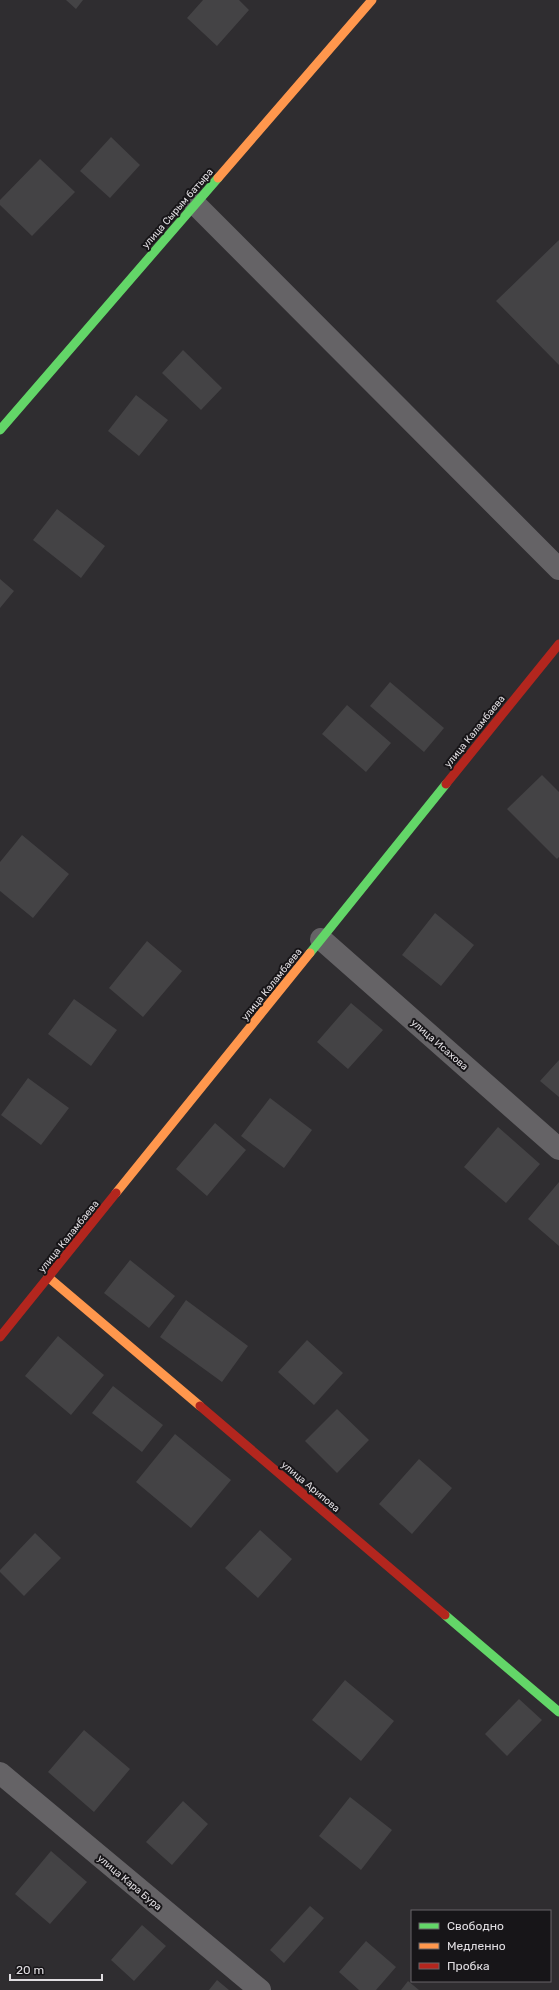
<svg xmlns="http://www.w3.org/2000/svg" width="559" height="1990" viewBox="0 0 559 1990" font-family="Rubik,sans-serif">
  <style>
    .building { fill: #444345 }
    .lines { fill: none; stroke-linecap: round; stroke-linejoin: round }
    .street { stroke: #656366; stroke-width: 22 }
    .fast { stroke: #63d668; stroke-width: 9 }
    .slow { stroke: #ff974d; stroke-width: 9 }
    .jam { stroke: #b3261e; stroke-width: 9 }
    .labels { text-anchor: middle; stroke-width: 4; stroke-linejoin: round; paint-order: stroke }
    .street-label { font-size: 10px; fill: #e1dee2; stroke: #171518 }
  </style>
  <rect width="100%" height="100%" fill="#2f2d30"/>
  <path class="building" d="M66 0H83L76 9Z
    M203 0H239L249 10 217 46 187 18Z
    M111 137 140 165 110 198 80 171Z
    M40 159 75 192 32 236 0 205V200Z
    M559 240V365L496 301Z
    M183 350 222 388 201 410 162 373Z
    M136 395 168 420 139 456 108 431Z
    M57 509 105 546 81 578 33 540Z
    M0 579 14 591 0 608Z
    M390 682 444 728 424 752 370 706Z
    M347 705 391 743 366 772 322 734Z
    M542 775 559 792V857L557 859 507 809Z
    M22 835 69 874 33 918 0 891V862Z
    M435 913 474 945 441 986 402 955Z
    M147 941 182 971 143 1017 109 988Z
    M74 999 117 1030 91 1066 48 1034Z
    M351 1003 383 1030 348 1069 317 1042Z
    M559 1060V1097L540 1081Z
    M28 1078 69 1108 41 1145 1 1115Z
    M270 1098 312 1130 284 1168 241 1136Z
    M215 1123 246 1150 207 1196 176 1169Z
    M498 1127 540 1164 506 1203 464 1167Z
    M559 1182V1246L528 1219Z
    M130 1260 175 1296 149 1328 104 1293Z
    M186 1300 248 1346 222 1382 160 1337Z
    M58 1336 104 1375 71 1415 25 1376Z
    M307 1340 343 1373 314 1405 278 1372Z
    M113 1386 163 1425 142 1452 92 1413Z
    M337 1409 369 1440 337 1473 305 1441Z
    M175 1434 231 1480 191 1528 136 1482Z
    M419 1459 452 1488 412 1534 379 1504Z
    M260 1530 292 1559 258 1598 225 1568Z
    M35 1533 61 1558 24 1596 0 1572V1570Z
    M345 1680 394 1721 361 1761 312 1720Z
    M519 1699 542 1720 507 1756 485 1734Z
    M84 1730 130 1769 94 1812 48 1772Z
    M350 1797 392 1830 361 1870 319 1836Z
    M183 1801 208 1824 172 1865 146 1842Z
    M51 1851 87 1882 50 1924 15 1894Z
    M310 1906 324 1918 284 1963 270 1950Z
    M142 1925 166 1946 134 1981 111 1960Z
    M366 1941 396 1967 376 1990H359L339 1972Z
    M217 1980 229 1990H209Z
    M408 1981 419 1990H401Z"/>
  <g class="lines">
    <path class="street" d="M195 204 559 569
      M321 939 559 1149
      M0 1773 260 1990"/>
    <path class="fast" d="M0 430 218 178
      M310 953 446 784
      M445 1615 559 1712"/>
    <path class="slow" d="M218 178 372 0
      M116 1193 310 953
      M48 1277 200 1406"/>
    <path class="jam" d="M446 784 559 644
      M0 1337 116 1193
      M200 1406 445 1615"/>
  </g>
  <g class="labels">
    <g class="street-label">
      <text transform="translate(177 208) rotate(-49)" y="4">улица Сырым батыра</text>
      <text transform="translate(474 731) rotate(-51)" y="4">улица Каламбаева</text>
      <text transform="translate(271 984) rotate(-51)" y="4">улица Каламбаева</text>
      <text transform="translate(440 1044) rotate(41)" y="4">улица Исахова</text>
      <text transform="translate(68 1236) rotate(-51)" y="4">улица Каламбаева</text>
      <text transform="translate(311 1486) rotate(40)" y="4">улица Арипова</text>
      <text transform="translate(130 1882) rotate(40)" y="4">улица Кара Бура</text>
    </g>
  </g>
  <rect x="411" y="1910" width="140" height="72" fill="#171518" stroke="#686569"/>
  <rect x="419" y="1923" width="20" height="6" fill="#63d668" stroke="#686569"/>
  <text x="447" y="1930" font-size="12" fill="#e1dee2">Свободно</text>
  <rect x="419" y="1943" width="20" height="6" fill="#ff974d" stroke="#686569"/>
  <text x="447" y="1950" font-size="12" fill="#e1dee2">Медленно</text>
  <rect x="419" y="1963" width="20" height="6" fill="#b3261e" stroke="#686569"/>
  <text x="447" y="1970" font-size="12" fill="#e1dee2">Пробка</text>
  <path d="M10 1974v6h92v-6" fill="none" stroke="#e1dee2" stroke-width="2"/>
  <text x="16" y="1974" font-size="12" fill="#e1dee2" stroke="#171518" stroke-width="3" paint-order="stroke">20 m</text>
</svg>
